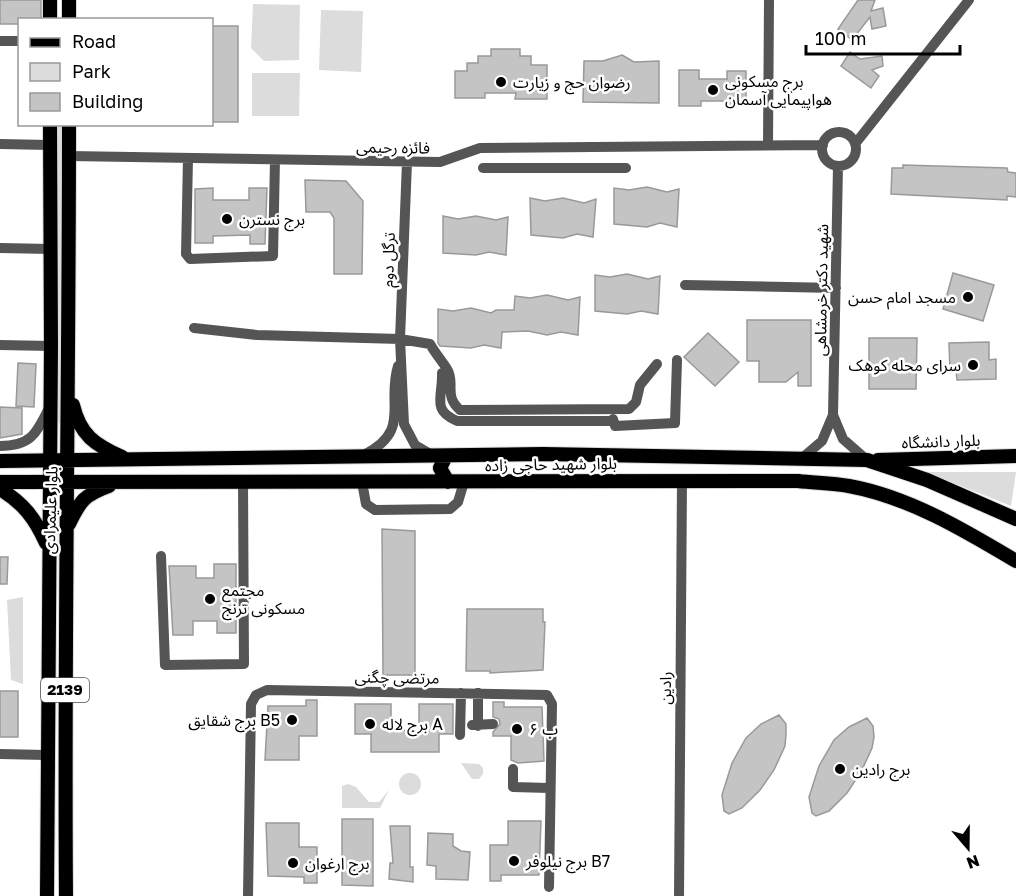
<svg xmlns="http://www.w3.org/2000/svg" width="1016" height="896" viewBox="0 0 1016 896" font-family="'Golos Text','Noto Sans Arabic',sans-serif">
  <style>
    .green { fill: #dcdcdc }
    .building { fill: #c4c4c4; stroke: #999; stroke-width: 1.5 }
    .lines { fill: none; stroke-linecap: round; stroke-linejoin: round }
    .major-casing { stroke: #dbdbdb; stroke-width: 16 }
    .minor { stroke: #555; stroke-width: 10 }
    .major { stroke: #000; stroke-width: 14 }
    .poi-dot { fill: #000; stroke: #fff; stroke-width: 2 }
    .labels { text-anchor: middle; stroke-width: 5; stroke-linejoin: round; paint-order: stroke }
    .shield { fill: #fff; stroke: #4c4c4c; stroke-width: 1.5 }
    .shield-label { font-size: 15px; font-weight: bold; fill: #000 }
    .poi-label { font-size: 16px; fill: #000; stroke: #fff; text-anchor: start }
    .street-label { font-size: 16px; fill: #000; stroke: #fff }
  </style>
  <rect width="100%" height="100%" fill="#fff"/>
  <path class="green" d="M253 4 300 5 299 60 264 61 251 48Z
    M321 10 363 11 361 72 319 70Z
    M252 73H300L299 116H252Z
    M64 124 63 423H58V125Z
    M926 472H1016L1011 506Z
    M23 597V684L11 680 7 600Z
    M461 763 479 764 483 768V774L479 779H472Z
    M399 784a11 11 0 1 1 22 0a11 11 0 1 1-22 0Z
    M348 784 356 787 369 802H379L389 790 380 808H342V786Z"/>
  <path class="building" d="M0 0H41V20H20V24H0Z
    M858 0H875L871 11 883 8 886 26 872 29 870 17 852 40 838 29Z
    M212 26H238V122H212Z
    M491 49H520V56H531V65H547V99H515L516 93H485V98H455V71H467V63H478V56H491Z
    M850 52 860 59 882 56 883 66 872 70 879 76 871 88 841 66Z
    M622 55 634 62 659 61V103L583 102 584 61H603Z
    M679 70H699V79H727V71H746V105H729V101H701V106H679Z
    M903 165 1007 168 1008 172 1016 173V197L1007 196V200L891 194 892 168H903Z
    M305 180 346 181 363 201 362 274H334V218L330 212H306Z
    M647 187 667 192 679 189 677 227 660 223 647 227 614 224V188L629 190Z
    M213 188V200H249V188H267L265 244H250V235L213 236V243H195V189Z
    M530 198 545 201 563 198 584 203 596 199 593 237 577 234 563 238 531 235Z
    M443 216 458 219 476 216 496 220 508 217 506 255 489 252 476 255 443 253Z
    M953 273 994 285 983 321 943 309Z
    M627 274 648 279 660 276 658 314 641 311 627 314 595 311V275L610 277Z
    M547 295 568 300 580 297 578 335 561 332 547 335 528 331 502 332 501 348 484 345 471 348 440 346 438 343V309L453 311 471 308 491 313 496 310H514L515 296 530 298Z
    M747 320H811V386H798V372L786 382H759V361H747Z
    M708 333 739 362 715 386 684 357Z
    M869 338H917L916 389H869Z
    M989 342V360L996 359V379L957 380 956 371H950L949 343Z
    M18 363 36 364 34 407 16 406Z
    M0 407 22 408V434L0 438Z
    M382 529 415 531V675H383Z
    M0 557H8L7 584H0Z
    M214 564H236V633H217V621H193V635H173L169 566H196V578H214Z
    M467 609H543V622H545L543 670 490 673V671H466Z
    M0 691H18V737H0Z
    M306 700H317V736H299V760H265L268 706H306Z
    M493 702H504V707H542L544 761 518 763 511 760V736H493V732L500 724 499 719 493 717Z
    M355 704H391V730L419 731V704H453V734H439V752H371V734H355Z
    M779 715 786 724V734L785 746 774 770 760 790 742 808 729 814 724 811 722 795 732 763 746 738 761 724Z
    M867 718 873 726 874 737 872 748 861 772 847 793 829 811 816 816 812 813 809 797 819 766 834 740 849 727Z
    M342 819H373V886L342 885Z
    M508 821H541L539 875H501V881H490V845H508Z
    M266 823H299V847H317V883H304V877L268 876Z
    M390 826H410V867H413V882L389 879 390 863H393Z
    M428 833 453 834V846L461 851 470 852 468 880 436 879V866L427 865Z"/>
  <g class="lines">
    <defs>
      <path id="major" d="M50 0V20
        M69 0V20
        M73 405C80 435 95 445 122 457
        M446 456 440 468 448 482
        M878 460 1016 456
        M0 461 543 454 867 460 927 480 1016 519
        M0 482 798 481C815 483 832 483 849 486 909 497 964 530 1016 561
        M0 489C23 503 35 518 46 543
        M69 524C80 501 84 495 109 486
        M47 896 51 346 50 124
        M66 896C64 639 69 382 69 124"/>
    </defs>
    <use href="#major" class="major-casing"/>
    <path class="minor" d="M0 41H20
      M822 149a17 17 0 1 1 34 0a17 17 0 1 1-34 0Z
      M0 144 49 145
      M855 144 969 0
      M768 145 769 0
      M69 156 440 162 480 148 823 145
      M188 158 186 254 190 259 273 256 275 160
      M407 162 400 339 404 424 415 445 432 455
      M483 168H626
      M0 248 51 249
      M685 285 836 288
      M194 328 257 335 400 339 430 344C435 353 442 361 447 369 456 383 443 395 460 410L629 409 636 402 640 385 657 364
      M0 345 51 346
      M442 373C443 397 431 410 457 421H613
      M833 415 843 439 867 460
      M613 419 615 426 675 423 677 360
      M0 446C31 446 36 434 49 408
      M364 455C412 430 386 405 398 366
      M801 459 822 441 833 415 838 166
      M362 482 366 504 375 510 450 509 458 502 464 482
      M161 556 165 665 244 664 243 481
      M472 725 493 724
      M478 726V693
      M460 735 461 693
      M0 754 46 755
      M513 769V787L549 788
      M248 896 251 704 256 695 267 690 547 695 552 704 549 887
      M679 896 682 480"/>
    <use href="#major" class="major"/>
  </g>
  <g class="poi-dot">
    <circle cx="501" cy="82" r="6"/>
    <circle cx="713" cy="90" r="6"/>
    <circle cx="227" cy="219" r="6"/>
    <circle cx="968" cy="297" r="6"/>
    <circle cx="973" cy="365" r="6"/>
    <circle cx="210" cy="599" r="6"/>
    <circle cx="292" cy="720" r="6"/>
    <circle cx="370" cy="724" r="6"/>
    <circle cx="517" cy="729" r="6"/>
    <circle cx="840" cy="769" r="6"/>
    <circle cx="514" cy="861" r="6"/>
    <circle cx="293" cy="863" r="6"/>
  </g>
  <g class="labels">
    <rect class="shield" x="41" y="678" width="48" height="24" rx="4.5"/>
    <g class="shield-label">
      <text x="65" y="695">2139</text>
    </g>
    <g class="poi-label">
      <text x="725" y="87">برج مسکونی<tspan x="725" dy="18">هواپیمایی آسمان</tspan></text>
      <text x="513" y="88">رضوان حج و زیارت</text>
      <text x="239" y="225">برج نسترن</text>
      <text x="956" y="303" text-anchor="end">مسجد امام حسن</text>
      <text x="961" y="371" text-anchor="end">سرای محله کوهک</text>
      <text x="222" y="596">مجتمع<tspan x="222" dy="18">مسکونی ترنج</tspan></text>
      <text x="280" y="726" text-anchor="end">برج شقایق B5</text>
      <text x="382" y="730">برج لاله A</text>
      <text x="529" y="735">ب ۶</text>
      <text x="852" y="775">برج رادین</text>
      <text x="526" y="867">برج نیلوفر B7</text>
      <text x="305" y="869">برج ارغوان</text>
    </g>
    <g class="street-label">
      <text transform="translate(393 147) rotate(1)" y="6">فائزه رحیمی</text>
      <text transform="translate(388 260) rotate(-88)" y="6">ترگل دوم</text>
      <text transform="translate(821 290) rotate(-89)" y="6">شهید دکتر خرمشاهی</text>
      <text transform="translate(941 441) rotate(-2)" y="6">بلوار دانشگاه</text>
      <text transform="translate(551 464) rotate(-1)" y="6">بلوار شهید حاجی زاده</text>
      <text transform="translate(50 510) rotate(-88)" y="6">بلوار علیمرادی</text>
      <text transform="translate(397 677) rotate(1)" y="6">مرتضی چگنی</text>
      <text transform="translate(665 688) rotate(-90)" y="6">رادین</text>
    </g>
  </g>
  <rect x="18" y="18" width="195" height="108" fill="#ffffff" stroke="#999999" stroke-width="1.5"/>
  <rect x="30" y="38" width="30" height="9" fill="#000000" stroke="#999999" stroke-width="1.5"/>
  <text x="72" y="48" font-size="18" fill="#000000">Road</text>
  <rect x="30" y="63" width="30" height="18" fill="#dcdcdc" stroke="#999999" stroke-width="1.5"/>
  <text x="72" y="78" font-size="18" fill="#000000">Park</text>
  <rect x="30" y="93" width="30" height="18" fill="#c4c4c4" stroke="#999999" stroke-width="1.5"/>
  <text x="72" y="108" font-size="18" fill="#000000">Building</text>
  <g transform="translate(968 848) rotate(160)" stroke="#ffffff" stroke-width="4.5" paint-order="stroke">
  <path d="M0-4.5L10 22L0 15L-10 22Z" fill="#000000"/>
  <text y="-9" font-size="16" font-weight="bold" text-anchor="middle" fill="#000000">N</text>
  </g>
  <path d="M806 45v9h154v-9" fill="none" stroke="#000000" stroke-width="3"/>
  <text x="815" y="45" font-size="18" fill="#000000" stroke="#ffffff" stroke-width="4.5" paint-order="stroke">100 m</text>
</svg>
